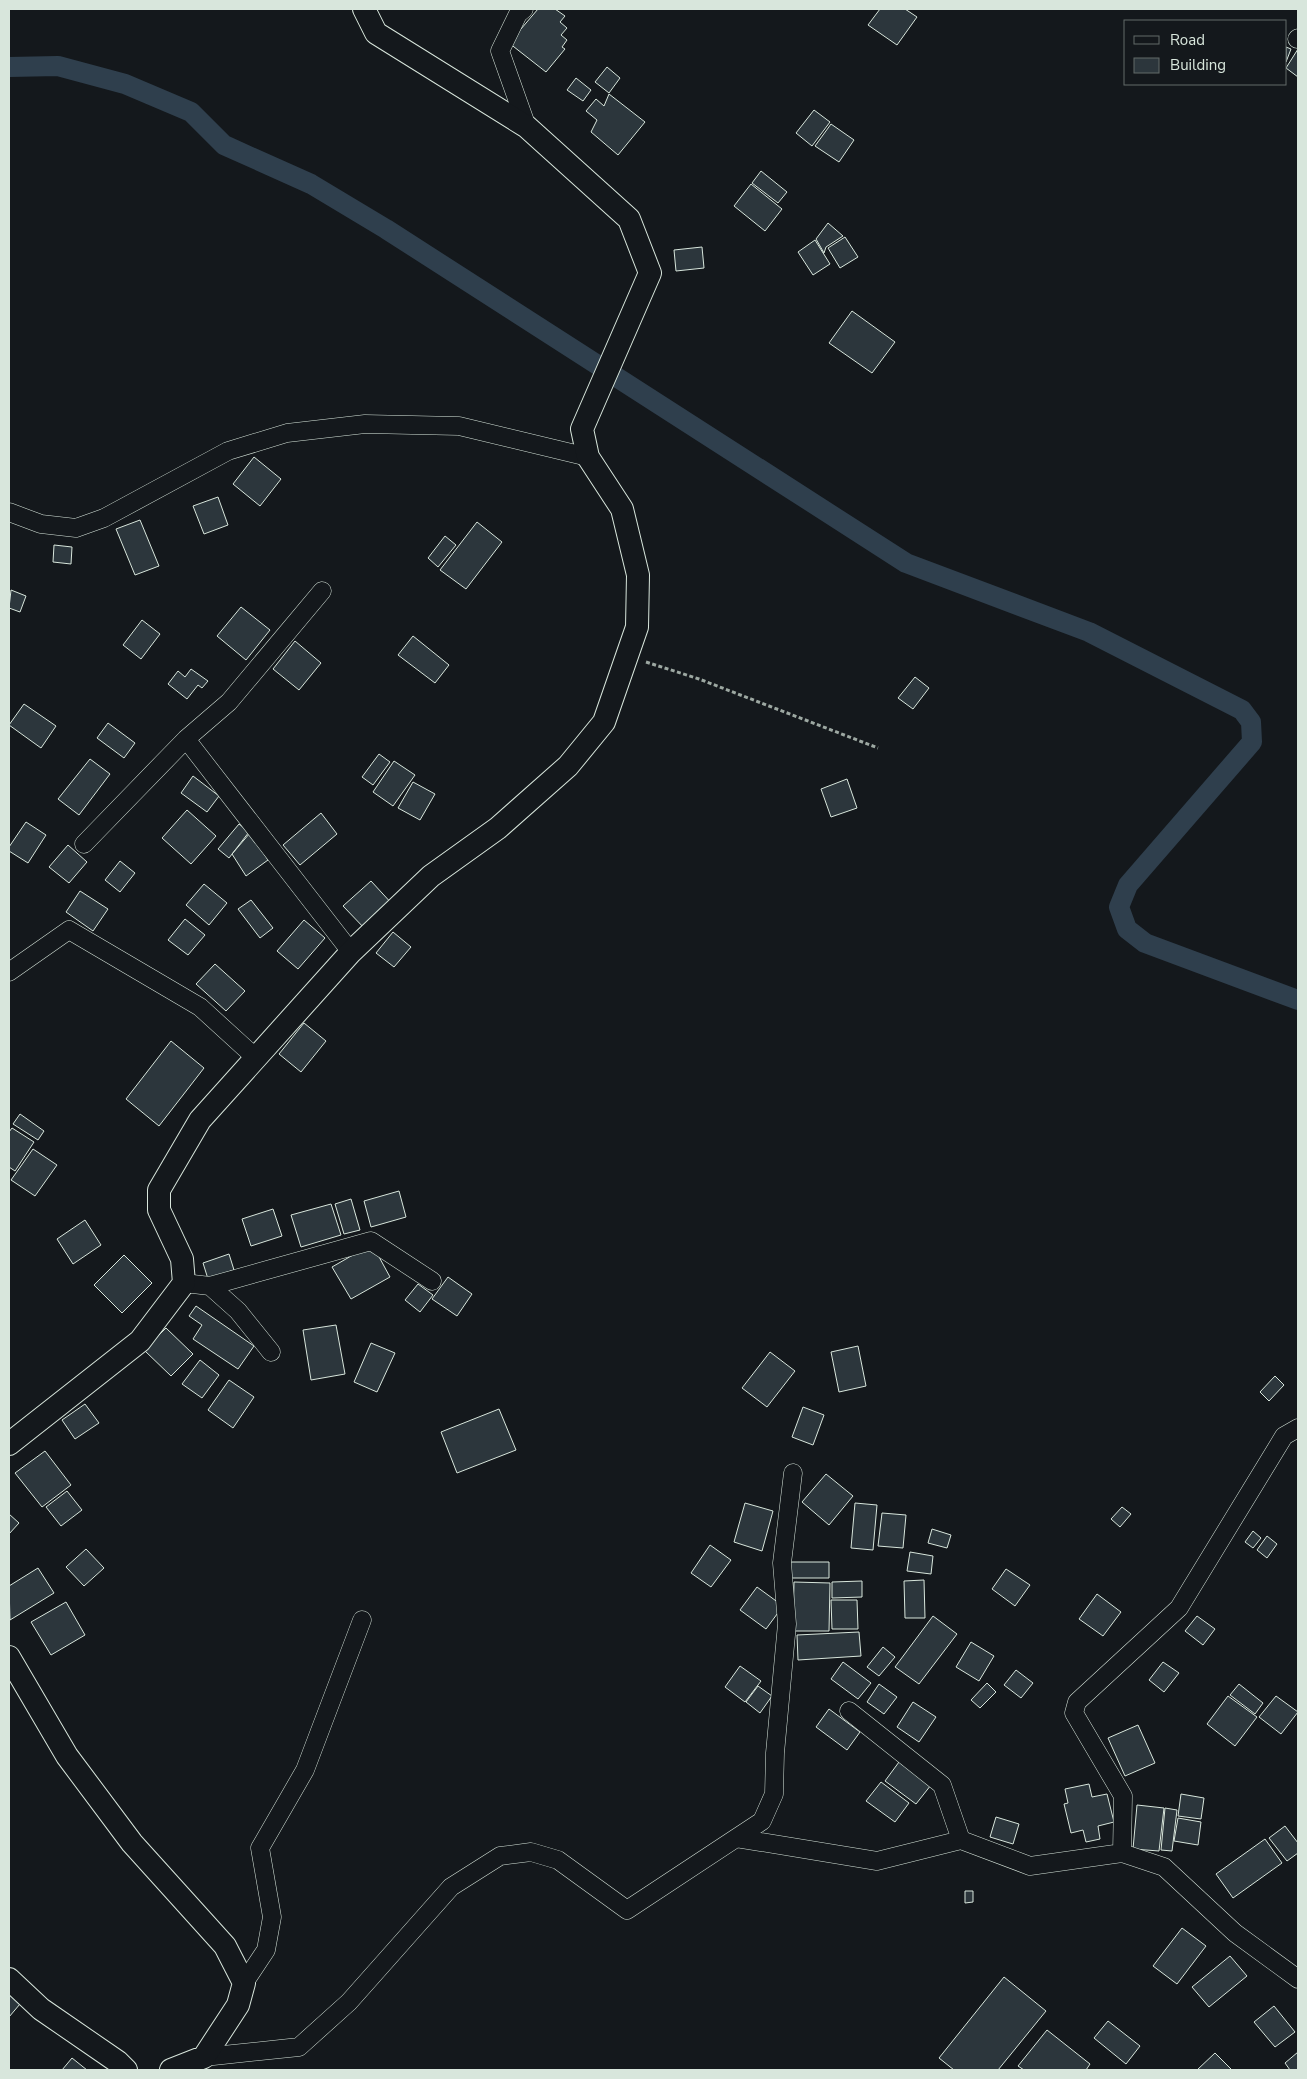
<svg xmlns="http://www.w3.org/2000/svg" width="1307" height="2079" viewBox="0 0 1307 2079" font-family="'Nunito Sans',sans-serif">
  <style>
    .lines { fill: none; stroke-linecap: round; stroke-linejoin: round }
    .canal { stroke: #2f3f4d; stroke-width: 20 }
    .building { fill: #2c363c; stroke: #d8e6dc }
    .minor-casing { stroke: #d8e6dc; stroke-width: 19 }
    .tertiary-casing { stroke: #d8e6dc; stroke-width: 24 }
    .path { stroke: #9da8a2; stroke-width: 3; stroke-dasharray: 4 2.5; stroke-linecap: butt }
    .minor { stroke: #14181c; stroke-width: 18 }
    .tertiary { stroke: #14181c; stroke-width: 22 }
  </style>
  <rect width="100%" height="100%" fill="#14181c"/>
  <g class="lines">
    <path class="canal" d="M9 67 58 66 125 84 191 112 224 145 311 184 386 229 906 563 1089 632 1242 710 1251 722 1252 742 1128 885 1119 907 1127 929 1145 943 1298 1000"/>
  </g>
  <path class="building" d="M538 9H555L565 16 560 22 567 28 561 35 567 40 562 47 565 49 546 72 509 43Z
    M880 9H905L917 17 897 45 868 25Z
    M1286 47 1291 49 1286 62Z
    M1298 49V77L1286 68Z
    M607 67 620 78 609 93 595 82Z
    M576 78 591 90 583 101 567 90Z
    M609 94 645 122 618 155 591 132 597 120 586 111 596 99 604 106Z
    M814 110 830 122 812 146 796 133Z
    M831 124 854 140 839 162 815 146Z
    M761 171 787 192 778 203 752 183Z
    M751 184 782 209 765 231 734 206Z
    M828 223 843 236 826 247 824 253 816 239Z
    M845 237 858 257 840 268 828 248Z
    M815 240 830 264 813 275 798 252Z
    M702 247 704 268 676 271 674 250Z
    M852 311 895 342 872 373 829 343Z
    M254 457 281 479 260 506 233 484Z
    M218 497 228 525 204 534 193 506Z
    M140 520 159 566 135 575 116 529Z
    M477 522 502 542 466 589 440 570Z
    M445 536 456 545 438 567 428 558Z
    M54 545 72 547 71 564 53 562Z
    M11 590 26 596 20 612 9 608Z
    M241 607 270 630 246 660 217 636Z
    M142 620 160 634 141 659 123 645Z
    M413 636 449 665 435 683 398 655Z
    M295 641 321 663 299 690 273 669Z
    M191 669 208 681 202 688 198 685 187 699 168 684 178 671 185 677Z
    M915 677 929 688 913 709 898 698Z
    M24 704 56 726 41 748 9 725Z
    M108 723 135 743 124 758 97 738Z
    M379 754 390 762 373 785 362 777Z
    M90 759 110 774 79 815 58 799Z
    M394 761 415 775 393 806 373 792Z
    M193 776 219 796 207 812 181 793Z
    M847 779 857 808 831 817 821 789Z
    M413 782 435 794 420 820 398 808Z
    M187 810 216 836 191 864 162 838Z
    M321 813 337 834 300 865 283 845Z
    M26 822 46 835 28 863 9 851V847Z
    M239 824 249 832 229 858 218 849Z
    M250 833 268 860 246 876 232 854Z
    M68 845 87 862 69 883 49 867Z
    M120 861 135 873 120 892 105 880Z
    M371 881 394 906 367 931 343 906Z
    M204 884 227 903 209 925 186 905Z
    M80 891 108 909 93 931 66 912Z
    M251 900 273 928 260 938 238 909Z
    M185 919 205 935 188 955 168 940Z
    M304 920 325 938 298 969 277 951Z
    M393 932 411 947 394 967 376 953Z
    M215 964 245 991 226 1011 196 984Z
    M304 1023 326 1041 301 1072 279 1054Z
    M171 1041 204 1068 159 1126 126 1099Z
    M20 1114 44 1131 38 1140 13 1124Z
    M12 1128 34 1142 15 1171 9 1167V1132Z
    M33 1149 57 1165 35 1196 11 1180Z
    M399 1191 406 1217 371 1227 364 1201Z
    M351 1199 360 1230 344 1234 335 1204Z
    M331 1204 341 1235 301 1247 291 1215Z
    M273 1209 282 1236 251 1246 242 1219Z
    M85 1220 101 1245 73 1264 57 1239Z
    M372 1244 390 1277 351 1299 332 1267Z
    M229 1254 234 1270 208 1279 203 1263Z
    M124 1255 152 1283 122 1313 94 1285Z
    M448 1277 472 1294 457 1316 432 1299Z
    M418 1284 433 1295 420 1312 405 1300Z
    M196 1306 254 1346 238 1369 193 1339 202 1325 189 1316Z
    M336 1325 345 1374 311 1380 303 1330Z
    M166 1328 193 1354 171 1376 144 1350Z
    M371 1343 395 1353 377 1392 354 1382Z
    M858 1346 866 1386 839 1392 831 1352Z
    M770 1352 795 1371 767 1407 742 1388Z
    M200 1360 219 1375 202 1398 182 1384Z
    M1275 1376 1284 1385 1269 1401 1260 1392Z
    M229 1380 254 1397 233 1428 208 1410Z
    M85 1404 99 1423 75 1439 62 1420Z
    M803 1407 824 1415 813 1445 792 1437Z
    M499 1409 516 1450 457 1473 441 1432Z
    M45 1451 71 1485 42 1507 15 1473Z
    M826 1474 853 1496 829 1525 802 1502Z
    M67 1491 82 1510 61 1526 46 1507Z
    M745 1503 773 1511 762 1551 734 1542Z
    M855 1503 877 1505 873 1550 851 1548Z
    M1122 1507 1131 1514 1120 1527 1111 1519Z
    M882 1513 906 1515 903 1548 878 1546Z
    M9 1514 19 1523 9 1534Z
    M932 1529 951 1535 947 1548 928 1543Z
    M1253 1531 1261 1538 1253 1548 1245 1542Z
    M1267 1536 1277 1544 1267 1558 1257 1550Z
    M710 1545 731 1560 711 1587 691 1573Z
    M86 1549 104 1568 84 1586 66 1567Z
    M910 1552 933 1556 931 1574 907 1571Z
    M788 1562H829V1578H788Z
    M38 1568 54 1593 10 1620 9 1586Z
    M1006 1569 1030 1585 1015 1606 992 1589Z
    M924 1580 925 1618H905L904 1581Z
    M862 1581V1597L832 1598V1582Z
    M794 1582 830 1583 829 1631H793Z
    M757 1587 783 1606 766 1629 740 1610Z
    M1097 1594 1121 1612 1103 1636 1079 1619Z
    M831 1600H857L858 1629H832Z
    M66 1602 85 1635 51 1655 31 1622Z
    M933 1616 957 1634 919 1684 895 1667Z
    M1197 1616 1215 1629 1203 1645 1185 1631Z
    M859 1632 861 1656 798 1660 797 1635Z
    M971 1642 994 1656 979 1681 956 1667Z
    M883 1647 895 1657 879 1676 867 1667Z
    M843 1662 871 1683 858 1699 831 1679Z
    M1163 1662 1179 1673 1164 1692 1149 1680Z
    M740 1666 761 1681 745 1702 725 1687Z
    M1016 1670 1033 1683 1021 1698 1004 1685Z
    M987 1683 996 1692 980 1708 971 1700Z
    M879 1684 897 1697 884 1714 867 1702Z
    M1239 1684 1263 1703 1255 1714 1230 1695Z
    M758 1686 772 1696 760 1713 746 1702Z
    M1228 1696 1257 1717 1235 1746 1207 1724Z
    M1276 1696 1298 1712 1281 1734 1259 1717Z
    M913 1702 936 1717 919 1742 897 1727Z
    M829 1709 860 1732 847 1750 816 1727Z
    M1138 1725 1155 1763 1125 1776 1108 1738Z
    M899 1762 931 1785 916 1804 885 1781Z
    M881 1782 909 1803 895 1822 866 1801Z
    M1089 1784 1092 1797 1107 1794 1114 1822 1098 1826 1100 1839 1086 1842 1083 1830 1071 1833 1064 1804 1068 1803 1065 1789Z
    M1181 1794 1204 1798 1201 1819 1178 1816Z
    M1137 1805 1164 1808 1159 1851 1133 1849Z
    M1165 1808 1177 1810 1172 1851 1161 1850Z
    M996 1817 1019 1824 1013 1844 990 1837Z
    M1178 1818 1201 1822 1198 1845 1174 1841Z
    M1285 1826 1298 1843V1853L1287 1861 1269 1838Z
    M1265 1839 1282 1863 1233 1898 1216 1874Z
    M965 1891H973V1902L965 1903Z
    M1182 1928 1206 1946 1177 1984 1153 1966Z
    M1230 1956 1247 1976 1209 2007 1192 1987Z
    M1004 1977 1046 2011 998 2070H954L939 2058Z
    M9 1994 20 2004 9 2017Z
    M1274 2006 1295 2032 1275 2047 1254 2022Z
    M1108 2021 1140 2046 1126 2064 1094 2038Z
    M1047 2030 1090 2064 1086 2070H1024L1018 2066Z
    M1298 2052V2070H1290L1285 2063Z
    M1215 2053 1232 2070H1197Z
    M72 2058 87 2070H62Z"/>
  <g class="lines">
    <defs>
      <path id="minor" d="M524 9 518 14 500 51 527 127
        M1297 39 1298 38
        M9 512 41 524 76 528 104 518 228 451 287 433 365 424 459 426 588 457
        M186 739 351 952
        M84 844 186 739 229 702 322 591
        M9 972 69 930 200 1007 256 1058
        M184 1283 210 1286 371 1241 432 1281
        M210 1286 238 1311 271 1352
        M849 1711 942 1785 961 1840
        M736 1838 877 1861 961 1840 1030 1866 1122 1853 1164 1867 1235 1933 1298 1979
        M1122 1853 1123 1796 1074 1713 1077 1702 1179 1608 1284 1436 1298 1428
        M244 1983 266 1950 272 1917 260 1848 305 1770 362 1620
        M204 2057 299 2047 349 2002 451 1887 500 1856 531 1852 558 1860 627 1910 762 1821 774 1794 775 1753 787 1624 782 1563 793 1473"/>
      <path id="tertiary" d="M9 1444 140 1341 184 1283 182 1259 159 1210V1190L200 1120 351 952 431 876 498 828 568 766 604 722 637 627 638 575 622 509 588 457 582 429 650 273 629 219 527 127 376 33 364 9
        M9 1657 67 1756 132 1843 225 1946 244 1983 238 2005 204 2057 171 2070
        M9 1979 41 2009 118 2062 126 2070"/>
    </defs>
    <use href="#minor" class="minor-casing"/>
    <use href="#tertiary" class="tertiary-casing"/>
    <path class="path" d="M646 662 699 679 878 748"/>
    <use href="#minor" class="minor"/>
    <use href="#tertiary" class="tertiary"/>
  </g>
  <rect width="1307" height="2079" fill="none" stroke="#d8e6dc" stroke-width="20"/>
  <rect x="1124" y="20" width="162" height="65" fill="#14181c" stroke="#626a69"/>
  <rect x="1134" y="36" width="25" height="8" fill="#14181c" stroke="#626a69"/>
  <text x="1170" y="45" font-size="15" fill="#d8e6dc">Road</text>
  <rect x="1134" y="58" width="25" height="15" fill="#2c363c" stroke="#626a69"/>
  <text x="1170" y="70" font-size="15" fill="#d8e6dc">Building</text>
</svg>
